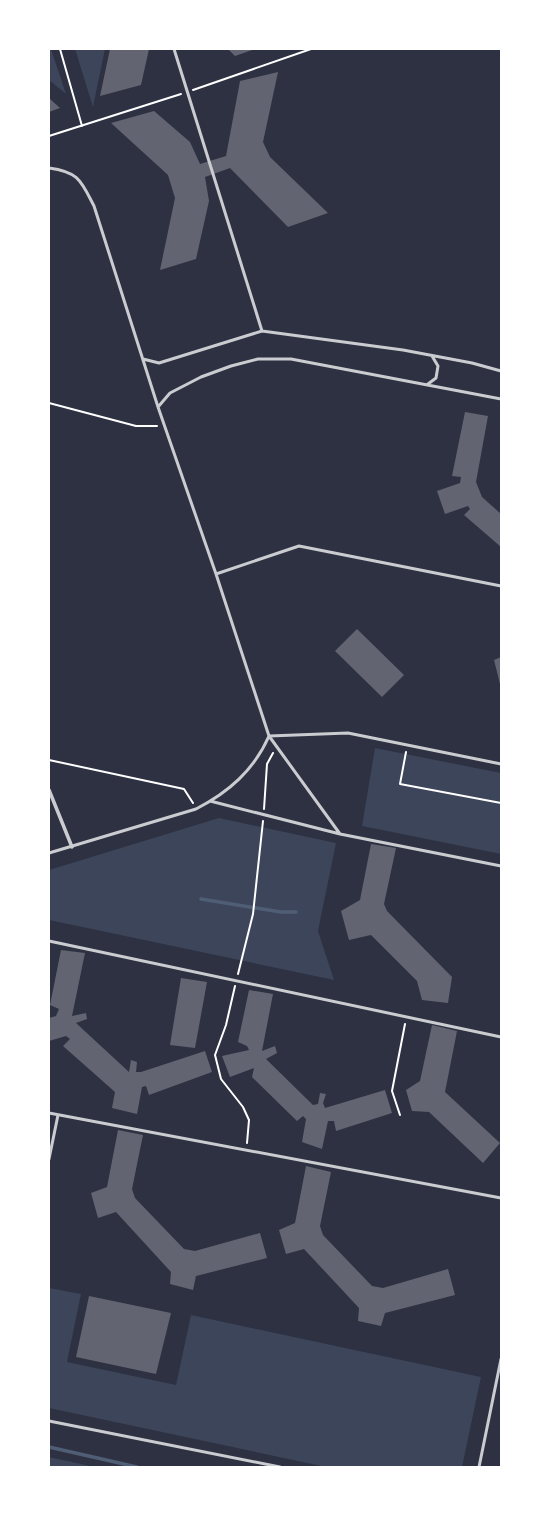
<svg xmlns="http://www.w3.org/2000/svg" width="550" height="1516" viewBox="0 0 550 1516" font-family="'Alegreya Sans',sans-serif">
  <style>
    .green { fill: #3c4559 }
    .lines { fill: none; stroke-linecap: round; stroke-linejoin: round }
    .stream { stroke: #4f5d75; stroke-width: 3.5 }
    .building { fill: #626471 }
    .path { stroke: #fff; stroke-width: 2 }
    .service { stroke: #caccd0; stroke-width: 3 }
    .pedestrian { stroke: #caccd0; stroke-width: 3.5 }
  </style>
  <rect width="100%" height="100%" fill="#2d3142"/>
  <path class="green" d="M49 49H51L66 94 49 80Z
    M75 49H105L93 107Z
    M375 748 501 773V854L362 826Z
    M219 818 336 843 318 931 334 980 49 920V870Z
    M49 1288 81 1294 67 1362 176 1385 191 1315 481 1377 462 1467H326L49 1408Z
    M49 1457 95 1467H49Z"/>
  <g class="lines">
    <path class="stream" d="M201 899 281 912H296
      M49 1447 137 1467"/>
  </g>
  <path class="building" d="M110 49H149L141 85 100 96Z
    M228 49H255L235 56Z
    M278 72 263 142 270 157 328 213 288 227 230 168 205 177 209 201 196 259 160 270 175 198 168 175 111 123 154 111 190 142 200 164 226 156 240 81Z
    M49 98 60 108 49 112Z
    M465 412 488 416 476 482 482 497 501 514V547L464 515 470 509 468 506 445 514 437 491 460 483 461 477 452 476Z
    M357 629 404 675 382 697 335 651Z
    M501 657V684H500L494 660Z
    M371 844 396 848 384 904 387 911 452 977 448 1003 422 1000 417 981 371 935 349 940 341 911 360 900Z
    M61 950 85 953 72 1016 86 1013 87 1019 76 1023 129 1072 131 1060 137 1062 136 1072H141L205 1051 212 1072 149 1095 146 1086 142 1087 137 1114 112 1108 115 1092 63 1046 70 1039 66 1036 49 1041V1018L56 1016 59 1009 50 1005Z
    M181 978 207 982 195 1048 170 1045Z
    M249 990 273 994 262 1051 275 1046 277 1053 266 1059 313 1105 318 1104 320 1093 326 1094 323 1103 325 1108 385 1090 392 1113 336 1131 334 1121H328L322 1149 302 1142 306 1119 303 1116 297 1121 252 1077 254 1068 230 1077 222 1056 249 1050 247 1046 238 1042Z
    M432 1025 457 1031 445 1092 500 1143 483 1163 429 1112 412 1111 406 1090 420 1081Z
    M118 1130 143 1135 132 1189 135 1198 184 1249 195 1251 260 1233 267 1258 196 1276 193 1290 170 1284 171 1272 116 1212 98 1218 91 1193 107 1187Z
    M306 1166 331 1172 320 1226 323 1235 372 1286 383 1288 448 1269 455 1295 385 1313 381 1326 358 1321 359 1308 304 1249 286 1254 279 1230 295 1223Z
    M89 1296 171 1313 156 1374 76 1357Z"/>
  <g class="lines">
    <path class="path" d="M60 49 82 126
      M193 90 311 49
      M49 136 181 94
      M49 403 136 426H157
      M406 752 400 784 501 803
      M49 760 184 789 193 803
      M264 809 267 764 273 753
      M238 974 253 914 263 821
      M235 986 226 1025 215 1055 221 1079 243 1107 249 1120 247 1143
      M400 1115 392 1091 405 1024"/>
    <path class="service" d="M174 49 262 331
      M49 168C79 172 81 181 94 206L158 407 216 574 269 736C254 770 229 792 196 809L49 853
      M143 359 159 363 262 331 403 350 472 363 501 371
      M428 384 436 378 438 366 432 356
      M158 407 170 393 201 377 231 366 258 359H291L501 399
      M216 574 299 546 501 586
      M269 736 348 733 501 764
      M269 736 340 834
      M210 801 340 834 501 866
      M49 941 501 1037
      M49 1113 501 1198
      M49 1159 58 1115
      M49 1421 280 1467
      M479 1467 501 1359"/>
    <path class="pedestrian" d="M49 790 72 847"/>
  </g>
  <rect width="550" height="1516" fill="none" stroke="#ffffff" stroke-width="100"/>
</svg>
